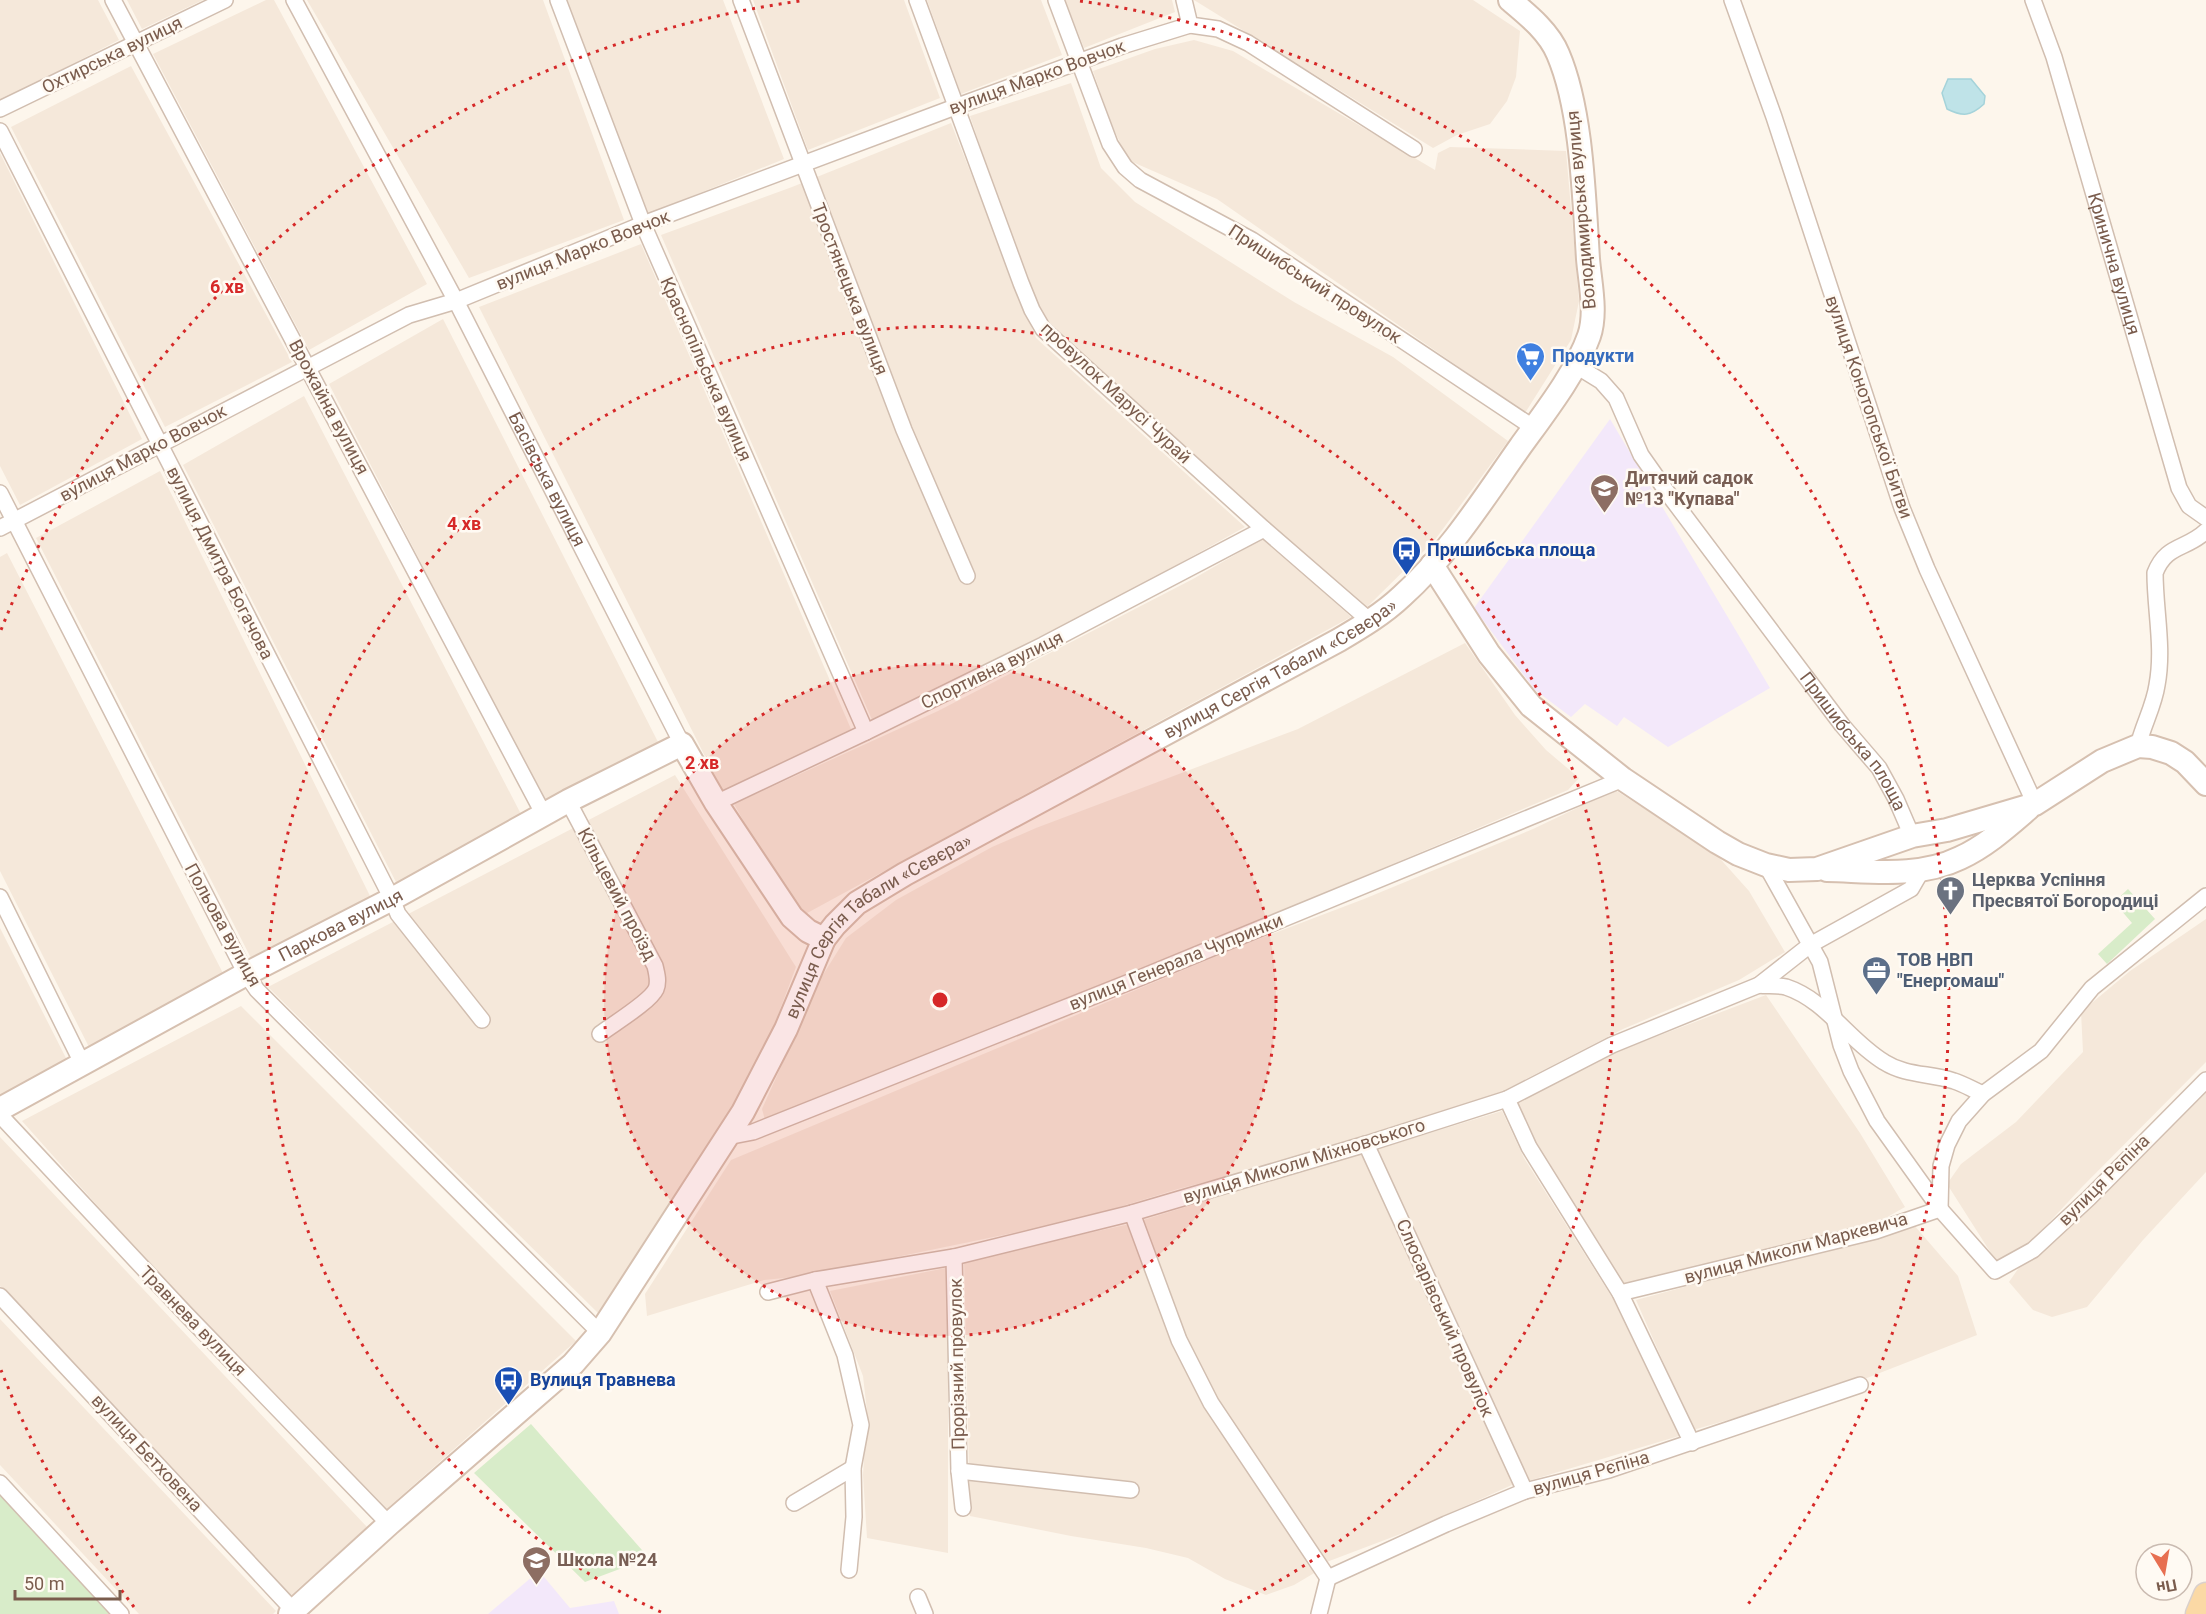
<svg xmlns="http://www.w3.org/2000/svg" width="2206" height="1614" viewBox="0 0 2206 1614" font-family="Roboto,sans-serif">
  <style>
    .residential { fill: #f5e8da }
    .education { fill: #f3e8fa }
    .green { fill: #d8ecc9 }
    .water { fill: #bfe3e8; stroke: #a5d3da; stroke-width: 1.5 }
    .lines { fill: none; stroke-linecap: round; stroke-linejoin: round }
    .street-casing { stroke: #d1beb0; stroke-width: 18 }
    .secondary-casing { stroke: #d6c0b0; stroke-width: 26 }
    .primary-casing { stroke: #dad1cd; stroke-width: 27 }
    .street { stroke: #fff; stroke-width: 15 }
    .secondary { stroke: #fff; stroke-width: 22 }
    .primary { stroke: #fbd9a5; stroke-width: 24 }
    .ring { fill: none; stroke: #d62828; stroke-width: 3; stroke-dasharray: 3 6 }
    .labels { text-anchor: middle; stroke-width: 5; stroke-linejoin: round; paint-order: stroke }
    .street-label { font-size: 18px; fill: #7a5c4d; stroke: #fffaf3 }
    .shop-label { font-size: 18px; font-weight: bold; fill: #366cbe; stroke: #fffaf3; text-anchor: start }
    .education-label { font-size: 18px; font-weight: bold; fill: #785e54; stroke: #fffaf3; text-anchor: start }
    .transit-label { font-size: 18px; font-weight: bold; fill: #164399; stroke: #fffaf3; text-anchor: start }
    .worship-label { font-size: 18px; font-weight: bold; fill: #5b616d; stroke: #fffaf3; text-anchor: start }
    .service-label { font-size: 18px; font-weight: bold; fill: #4e5e75; stroke: #fffaf3; text-anchor: start }
    .centre { fill: #d62828; stroke: #fffaf3; stroke-width: 3 }
    .ring-label { font-size: 18px; text-anchor: middle; font-weight: bold; fill: #d62828; stroke: #fffaf3; stroke-width: 5; stroke-linejoin: round; paint-order: stroke }
  </style>
  <rect width="100%" height="100%" fill="#fdf6ec"/>
  <path class="residential" d="M0 0H98L119 40 0 101Z
    M127 0H203L142 29Z
    M266 0H274L427 284 309 350 153 54Z
    M307 0H543L624 220 469 278Z
    M567 0H723L784 159 648 214Z
    M753 0H904L940 98 808 150Z
    M927 0H1041L1062 55 961 94Z
    M1065 0H1172L1175 12 1084 48Z
    M1194 0H1473L1520 31 1516 77 1507 101 1490 124 1457 135 1433 148Z
    M1194 40 1233 51 1435 170 1438 153 1450 147 1566 151 1579 301 1571 340 1525 413 1217 199 1128 160 1111 123 1093 71 1155 49Z
    M131 66 292 362 165 427 11 127Z
    M1071 83 1101 168 1135 202 1294 302 1393 357 1508 441 1434 541 1366 608 1047 326 1027 286 970 116Z
    M951 123 1036 338 1245 527 1126 593 873 722 661 235 792 187Z
    M0 153 142 439 20 505 0 466Z
    M641 244 851 729 723 792 479 307Z
    M443 319 658 742 544 802 329 384Z
    M304 396 523 818 398 886 183 465Z
    M160 471 371 898 253 962 36 538Z
    M1264 538 1351 617 798 918 734 804 938 711 1193 579Z
    M7 553 226 979 91 1051 0 871V557Z
    M1465 643 1515 715 1546 750 1579 778 1568 790 1156 964 765 1120 762 1109 821 978 846 938 896 900 992 847 1036 828 1298 729Z
    M675 775 796 967 755 1076 599 1314 268 987Z
    M1615 790 1715 853 1749 891 1785 952 1739 980 1623 1029 1497 1094 1435 1117 1318 1153 1178 1189 1077 1220 804 1276 764 1280 647 1316 645 1294 731 1160 1243 945 1364 899 1533 829Z
    M2206 919V1062L2082 1187 2029 1244 1996 1261 1947 1184 1961 1164 2016 1122 2083 1052 2081 1012 2130 971Z
    M0 928 68 1062 0 1098Z
    M1766 995 1860 1133 1905 1207 1875 1224 1625 1285 1534 1142 1515 1102 1608 1055Z
    M241 1006 576 1341 382 1513 210 1332 22 1121Z
    M2206 1089V1172L2143 1240 2087 1307 2052 1317 2033 1310 2009 1282 2020 1266Z
    M1502 1111 1524 1158 1613 1299 1679 1436 1528 1481 1463 1334 1374 1150Z
    M0 1137 367 1527 290 1596 22 1313 0 1286Z
    M1363 1152 1514 1484 1419 1527 1324 1563 1215 1400 1182 1337 1140 1221Z
    M1130 1224 1172 1343 1316 1572 1294 1585 1266 1595 1225 1579 1188 1558 1146 1548 1071 1536 970 1516 967 1504 969 1473 964 1260Z
    M1914 1225 1958 1276 1977 1335 1849 1385 1693 1430 1636 1300 1785 1260 1873 1240Z
    M946 1268 948 1315V1553L867 1538 863 1475 867 1411 863 1376 830 1291Z
    M0 1319 276 1611 273 1614H139L0 1465Z"/>
  <path class="education" d="M1610 419 1770 688 1668 747 1624 717 1617 726 1585 704 1571 717 1535 690 1474 608Z
    M539 1571 570 1608 614 1601 619 1614H488Z"/>
  <path class="green" d="M2128 889 2155 919 2107 964 2098 954 2132 923 2114 902Z
    M531 1424 649 1558 585 1582 474 1473Z
    M0 1490 109 1614H0Z"/>
  <path class="water" d="M1948 79H1971L1985 96 1984 104C1971 116 1963 117 1947 109L1942 93Z"/>
  <g class="lines">
    <defs>
      <g id="street">
        <path d="M113 0 544 815"/>
        <path id="s1" d="M294 0 456 301 682 744"/>
        <path d="M558 0 643 224 866 732"/>
        <path d="M741 0 904 430 967 576"/>
        <path d="M917 0 1021 283 1032 310 1043 329 1264 529 1370 621"/>
        <path d="M1056 0 1110 144 1125 167 1140 180 1252 240 1534 428"/>
        <path d="M1184 0 1190 25 1218 29 1248 43 1414 149"/>
        <path d="M1732 0 1774 117 1902 508 1927 569 2035 804"/>
        <path id="s2" d="M2033 0 2054 57 2179 488 2189 506 2206 518"/>
        <path d="M0 109 225 0"/>
        <path d="M0 131 392 899 398 914 482 1020"/>
        <path id="s3" d="M1575 365 1601 381 1616 398 1641 455 1672 499 1842 725 1879 768 1896 799 1912 836"/>
        <path d="M0 493 246 974 257 990 600 1333"/>
        <path d="M0 528 409 315 456 301 643 224 955 107 1122 46 1190 25"/>
        <path d="M2138 746C2143 725 2154 706 2157 685 2164 648 2155 610 2155 573 2166 544 2186 550 2206 531"/>
        <path d="M568 801 655 966C657 974 659 982 656 989 650 1002 613 1024 600 1034"/>
        <path d="M716 803 866 732 1043 645 1264 529"/>
        <path d="M1766 865 1820 962 1841 1045 1851 1071 1877 1121 1940 1209 1995 1271 2033 1250 2089 1198 2206 1080"/>
        <path d="M0 897 83 1065"/>
        <path d="M1759 985C1767 986 1778 985 1786 987 1826 1000 1849 1041 1884 1062 1906 1076 1930 1073 1954 1081 1964 1084 1973 1090 1983 1094"/>
        <path d="M1507 1099 1529 1147 1620 1293 1692 1443"/>
        <path d="M0 1115 186 1314 389 1524"/>
        <path d="M727 1137 753 1132 1142 977 1623 779"/>
        <path d="M1366 1144 1525 1491"/>
        <path d="M1132 1213 1179 1340 1211 1403 1328 1578"/>
        <path d="M954 1257 959 1471 963 1508"/>
        <path d="M815 1280 845 1355 861 1425 853 1468 854 1517 849 1570"/>
        <path d="M768 1292 815 1280 954 1257 1132 1213 1366 1144 1507 1099 1612 1045 1759 985 1810 945 1911 889 1922 870"/>
        <path d="M1620 1293 1876 1231 1940 1209 1941 1166 1947 1145 1959 1121 1983 1094 2041 1051 2092 988 2206 896"/>
        <path d="M0 1296 294 1611"/>
        <path d="M959 1471 1131 1490"/>
        <path d="M0 1483 121 1614"/>
        <path d="M794 1503 853 1468"/>
        <path d="M1328 1578 1446 1524 1525 1491 1609 1470 1860 1385"/>
        <path d="M918 1597 925 1614"/>
        <path d="M1319 1614 1328 1578"/>
      </g>
      <g id="secondary">
        <path d="M1432 565 1489 654 1531 706 1623 779 1717 842 1738 854 1766 865 1789 870 1817 869 1912 836 1947 830 2035 804 2102 761 2138 746 2152 747 2171 753 2185 762 2206 784"/>
        <path d="M1827 870C1872 871 1919 878 1960 858 1986 846 2007 827 2028 809"/>
        <path id="s4" d="M0 1109 246 974 392 899 568 801 682 744 716 803 792 917 808 931 824 939"/>
        <path id="s5" d="M290 1614 389 1524 573 1364 600 1333 743 1112 786 1029 824 939 835 925 857 903 905 874 1339 640C1361 627 1383 614 1402 596 1449 554 1484 498 1520 447 1543 415 1576 373 1589 336 1597 313 1590 283 1588 259 1584 197 1582 110 1558 54 1549 32 1528 15 1510 0"/>
      </g>
      <path id="primary" d="M2198 1614 2206 1595"/>
    </defs>
    <use href="#street" class="street-casing"/>
    <use href="#secondary" class="secondary-casing"/>
    <use href="#primary" class="primary-casing"/>
    <use href="#street" class="street"/>
    <use href="#secondary" class="secondary"/>
    <use href="#primary" class="primary"/>
  </g>
  <circle cx="940" cy="1000" r="336" fill="#d62828" fill-opacity=".12"/>
  <g class="ring">
    <circle cx="940" cy="1000" r="336"/>
    <path d="M661 1612A673 673 0 1 1 1219 1612"/>
    <path d="M134 1607A1009 1009 0 0 1 1 1370M1 630A1009 1009 0 0 1 800 1M1080 1A1009 1009 0 0 1 1746 1607"/>
  </g>
  <defs>
    <symbol id="supermarket-pin" viewBox="-11 -11 22 30"><path d="M0 17L-7.5 6A9.5 9.5 0 1 1 7.5 6Z" fill="#3f7fe0" stroke="#fffaf3"/><path d="M-6-5.5h2.5l.6 2H6L4.5 2H-2.5L-4.4-4H-6ZM-1.5 3.2a1.3 1.3 0 1 0 .1 0ZM3 3.2a1.3 1.3 0 1 0 .1 0Z" fill="#fff"/></symbol>
    <symbol id="school-pin" viewBox="-11 -11 22 30"><path d="M0 17L-7.5 6A9.5 9.5 0 1 1 7.5 6Z" fill="#8d6e63" stroke="#fffaf3"/><path d="M0-5L7-2L0 1L-7-2ZM-4 1L0 2.5L4 1V4Q0 6-4 4Z" fill="#fff"/></symbol>
    <symbol id="bus-pin" viewBox="-11 -11 22 30"><path d="M0 17L-7.5 6A9.5 9.5 0 1 1 7.5 6Z" fill="#1a4fb4" stroke="#fffaf3"/><path d="M-5-6H5V4H4V6H2V4H-2V6H-4V4H-5ZM-3.5-4V0h7V-4ZM-3.5 1.2v1.5H-2V1.2ZM2 1.2v1.5H3.5V1.2Z" fill="#fff"/></symbol>
    <symbol id="church-pin" viewBox="-11 -11 22 30"><path d="M0 17L-7.5 6A9.5 9.5 0 1 1 7.5 6Z" fill="#6b7280" stroke="#fffaf3"/><path d="M-1.2-6h2.4v3.5h3.3v2.4h-3.3V6h-2.4V-.1h-3.3v-2.4h3.3Z" fill="#fff"/></symbol>
    <symbol id="office-pin" viewBox="-11 -11 22 30"><path d="M0 17L-7.5 6A9.5 9.5 0 1 1 7.5 6Z" fill="#5c6f8a" stroke="#fffaf3"/><path d="M-6-3h4V-5.5h4V-3h4V5H-6ZM-1-4.5V-3h2v-1.5ZM-6 0V1H6V0Z" fill="#fff"/></symbol>
  </defs>
  <g fill-rule="evenodd">
    <use href="#supermarket-pin" x="1514" y="340" width="33" height="45"/>
    <use href="#school-pin" x="1588" y="472" width="33" height="45"/>
    <use href="#bus-pin" x="1390" y="534" width="33" height="45"/>
    <use href="#church-pin" x="1934" y="874" width="33" height="45"/>
    <use href="#office-pin" x="1860" y="954" width="33" height="45"/>
    <use href="#bus-pin" x="492" y="1364" width="33" height="45"/>
    <use href="#school-pin" x="520" y="1544" width="33" height="45"/>
  </g>
  <g class="labels">
    <g class="street-label">
      <text transform="translate(112 55) rotate(-26)" y="6">Охтирська вулиця</text>
      <text transform="translate(1037 77) rotate(-20)" y="6">вулиця Марко Вовчок</text>
      <text transform="translate(1581 210) rotate(-95)" y="6">Володимирська вулиця</text>
      <text transform="translate(583 250) rotate(-22)" y="6">вулиця Марко Вовчок</text>
      <text dy="6" stroke="none"><textPath href="#s2" startOffset="276">Кринична вулиця</textPath></text>
      <text transform="translate(1315 284) rotate(33)" y="6">Пришибський провулок</text>
      <text transform="translate(850 289) rotate(69)" y="6">Тростянецька вулиця</text>
      <text transform="translate(706 369) rotate(66)" y="6">Краснопільська вулиця</text>
      <text transform="translate(1116 393) rotate(43)" y="6">провулок Марусі Чурай</text>
      <text transform="translate(329 407) rotate(62)" y="6">Врожайна вулиця</text>
      <text transform="translate(1869 407) rotate(71)" y="6">вулиця Конотопської Битви</text>
      <text transform="translate(143 453) rotate(-28)" y="6">вулиця Марко Вовчок</text>
      <text dy="6" stroke="none"><textPath href="#s1" startOffset="542">Басівська вулиця</textPath></text>
      <text transform="translate(220 563) rotate(63)" y="6">вулиця Дмитра Богачова</text>
      <text dy="6" stroke="none"><textPath href="#s5" startOffset="1406">вулиця Сергія Табали «Сєвєра»</textPath></text>
      <text transform="translate(992 670) rotate(-26)" y="6">Спортивна вулиця</text>
      <text dy="6" stroke="none"><textPath href="#s3" startOffset="472">Пришибська площа</textPath></text>
      <text transform="translate(617 894) rotate(62)" y="6">Кільцевий проїзд</text>
      <text transform="translate(223 925) rotate(61)" y="6">Польова вулиця</text>
      <text dy="6" stroke="none"><textPath href="#s4" startOffset="387">Паркова вулиця</textPath></text>
      <text dy="6" stroke="none"><textPath href="#s5" startOffset="920">вулиця Сергія Табали «Сєвєра»</textPath></text>
      <text transform="translate(1176 962) rotate(-22)" y="6">вулиця Генерала Чупринки</text>
      <text transform="translate(1304 1161) rotate(-17)" y="6">вулиця Миколи Міхновського</text>
      <text transform="translate(2104 1180) rotate(-45)" y="6">вулиця Рєпіна</text>
      <text transform="translate(1796 1248) rotate(-15)" y="6">вулиця Миколи Маркевича</text>
      <text transform="translate(1445 1318) rotate(66)" y="6">Слюсарівський провулок</text>
      <text transform="translate(193 1321) rotate(46)" y="6">Травнева вулиця</text>
      <text transform="translate(957 1364) rotate(-91)" y="6">Прорізний провулок</text>
      <text transform="translate(147 1453) rotate(47)" y="6">вулиця Бетховена</text>
      <text transform="translate(1591 1473) rotate(-16)" y="6">вулиця Рєпіна</text>
    </g>
    <g class="shop-label">
      <text x="1552" y="362">Продукти</text>
    </g>
    <g class="education-label">
      <text x="1625" y="484">Дитячий садок<tspan x="1625" dy="21">№13 "Купава"</tspan></text>
      <text x="557" y="1566">Школа №24</text>
    </g>
    <g class="transit-label">
      <text x="1427" y="556">Пришибська площа</text>
      <text x="530" y="1386">Вулиця Травнева</text>
    </g>
    <g class="worship-label">
      <text x="1972" y="886">Церква Успіння<tspan x="1972" dy="21">Пресвятої Богородиці</tspan></text>
    </g>
    <g class="service-label">
      <text x="1897" y="966">ТОВ НВП<tspan x="1897" dy="21">"Енергомаш"</tspan></text>
    </g>
  </g>
  <circle cx="940" cy="1000" r="9" class="centre"/>
  <g class="ring-label">
    <text x="227" y="293">6 хв</text>
    <text x="464" y="530">4 хв</text>
    <text x="702" y="769">2 хв</text>
  </g>
  <g transform="translate(2164 1572) rotate(169)"><circle r="28" fill="#fffaf3" stroke="#cabbb1" stroke-width="1.5"/>
  <path d="M0-4.5L10 22L0 15L-10 22Z" fill="#e76f51"/>
  <text y="-9" font-size="16" font-weight="bold" text-anchor="middle" fill="#7a5c4d">Пн</text>
  </g>
  <path d="M15 1590v9h105v-9" fill="none" stroke="#7a5c4d" stroke-width="3"/>
  <text x="24" y="1590" font-size="18" fill="#7a5c4d" stroke="#fffaf3" stroke-width="4.5" paint-order="stroke">50 m</text>
</svg>
